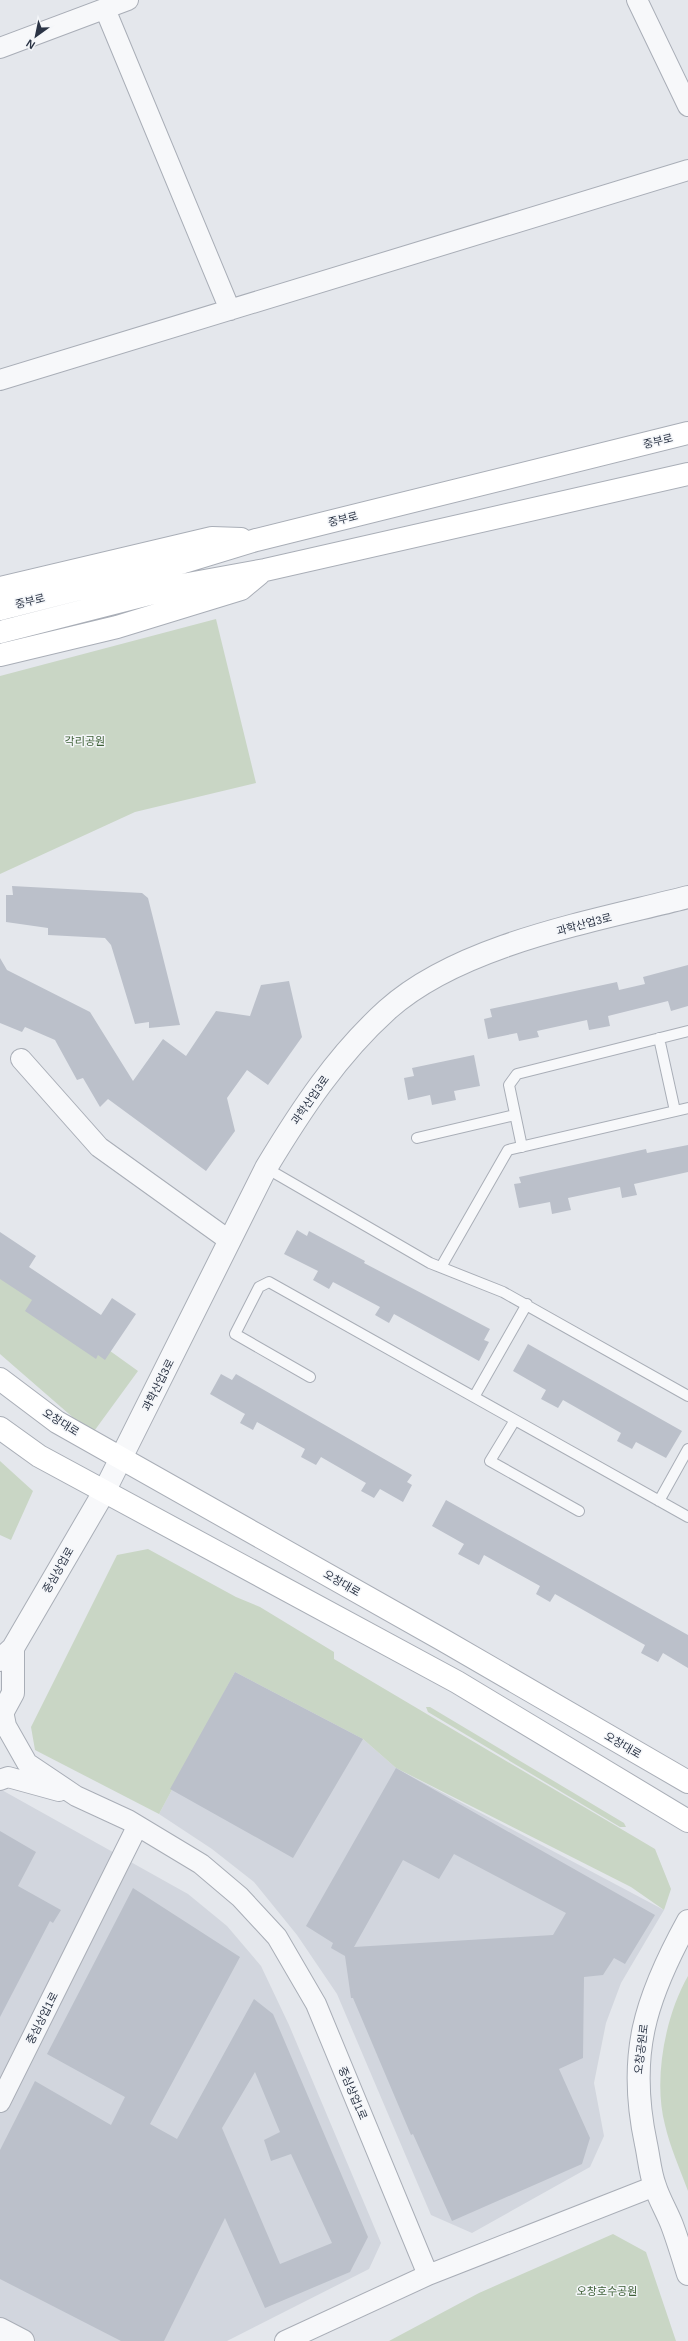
<svg xmlns="http://www.w3.org/2000/svg" width="688" height="2341" viewBox="0 0 688 2341" font-family="Arial,'Noto Sans KR',sans-serif">
  <style>
    .built { fill: #d2d6de }
    .green { fill: #c9d6c5 }
    .building { fill: #bbc0ca; fill-rule: evenodd }
    .lines { fill: none; stroke-linecap: round; stroke-linejoin: round }
    .service-casing { stroke: #a9aeb7; stroke-width: 12 }
    .minor-casing { stroke: #a9aeb7; stroke-width: 22 }
    .tertiary-casing { stroke: #a9aeb7; stroke-width: 24 }
    .secondary-casing { stroke: #a9aeb7; stroke-width: 24 }
    .service { stroke: #f7f8fa; stroke-width: 10 }
    .minor { stroke: #f7f8fa; stroke-width: 20 }
    .tertiary { stroke: #f7f8fa; stroke-width: 22 }
    .secondary { stroke: #fff; stroke-width: 22 }
    .labels { text-anchor: middle; stroke-width: 3; stroke-linejoin: round; paint-order: stroke }
    .street-label { font-size: 11px; fill: #2b3445; stroke: #f4f6f9 }
    .park-label { font-size: 11px; fill: #3f6138; stroke: #f4f6f9 }
  </style>
  <rect width="100%" height="100%" fill="#e4e7ec"/>
  <path class="built" d="M235 1672 363 1739 396 1768 664 1910 621 1983 606 2023 594 2083 604 2136 590 2167 472 2233 431 2215 337 1994 297 1935 254 1882 212 1849 159 1814Z
    M0 1789 188 1894 227 1926 261 1966 289 2025 381 2243 369 2269 227 2341H0Z"/>
  <path class="green" d="M216 619 256 783 135 812 0 874V676Z
    M0 1272 138 1371 92 1434 0 1354Z
    M0 1461 33 1491 11 1540 0 1535Z
    M148 1549 236 1597 260 1607 334 1652V1659L655 1849 671 1889 664 1910 631 1887 396 1768 363 1739 235 1672 159 1814 35 1750 31 1727 117 1555Z
    M426 1707H430L624 1823 626 1827H620L428 1712Z
    M688 1976V2191C680 2169 670 2147 665 2125 653 2080 665 2016 688 1976Z
    M613 2234 646 2252 676 2341H389L479 2293Z"/>
  <path class="building" d="M12 886 142 893 148 898 180 1025 149 1028V1022L135 1024 111 945 105 938 48 935V928L6 922V895H13Z
    M0 958 7 970 90 1012 133 1081 163 1039 186 1056 216 1011 250 1016 261 985 289 981 302 1037 268 1085 247 1070 227 1098 235 1131 206 1171 108 1099 100 1107 83 1078 77 1080 55 1040 25 1027 22 1032 0 1023Z
    M688 965V1006L671 1011 668 1001 608 1016 610 1026 589 1030 587 1020 537 1031 539 1037 519 1041 517 1033 488 1039 484 1019 492 1017 490 1009 617 982 619 990 645 984 643 977Z
    M474 1055 480 1086 454 1091 456 1100 432 1105 430 1095 408 1100 404 1078 414 1076 412 1068Z
    M688 1145V1172L634 1184 637 1195 622 1198 620 1187 568 1198 571 1210 552 1214 550 1202 519 1208 514 1184 521 1183 519 1177 646 1149 647 1153Z
    M297 1230 307 1236 309 1231 365 1261 364 1263 490 1329 484 1340 489 1342 479 1361 394 1314 389 1323 375 1315 380 1307 333 1282 329 1289 313 1280 318 1271 284 1254Z
    M0 1232 36 1256 29 1267 101 1315 112 1298 136 1314 105 1360 98 1355 96 1359 25 1311 32 1300 0 1279Z
    M528 1344 682 1431 666 1458 636 1442 632 1449 617 1441 621 1433 563 1400 558 1408 541 1399 546 1390 513 1371Z
    M221 1374 232 1380 236 1374 412 1475 407 1482 412 1485 403 1502 380 1489 374 1498 361 1491 366 1483 321 1457 316 1465 301 1457 305 1449 257 1422 253 1430 240 1423 245 1414 210 1394Z
    M446 1500 688 1635V1668L663 1653 658 1662 641 1653 645 1645 555 1594 550 1602 536 1594 540 1586 484 1555 479 1565 458 1554 464 1544 432 1526Z
    M235 1672 363 1739 293 1858 170 1789Z
    M396 1768 655 1915 625 1964 614 1958 603 1975 584 1977 583 2058 559 2069 590 2138 582 2164 452 2221 413 2134 411 2135 353 1998H351L345 1956 331 1948 333 1943 306 1926ZM454 1854 566 1913 553 1935 354 1947 403 1860 439 1879Z
    M0 1831 36 1852 18 1886 61 1910 53 1923 50 1921 0 2017Z
    M133 1888 240 1957 150 2124 177 2139 254 1999 273 2014 368 2237 350 2272 265 2308 225 2218 164 2341H121L0 2279V2150L35 2081 111 2125 125 2097 47 2054ZM255 2072 280 2132 264 2140 271 2161 291 2154 332 2243 280 2264 222 2128Z"/>
  <g class="lines">
    <defs>
      <path id="service" d="M659 1038 675 1111
        M417 1138 515 1115
        M522 1147 509 1085 517 1074 688 1031
        M266 1168 430 1263 503 1292 688 1396
        M441 1267 508 1150 688 1108
        M310 1377 235 1334 259 1287 269 1282 688 1517
        M474 1397 527 1304
        M515 1420 490 1461 579 1511
        M659 1501 688 1449"/>
      <path id="minor" d="M637 0 688 106
        M105 9 230 310
        M0 48 128 0
        M0 380 688 170
        M21 1059 99 1147 230 1241
        M3 1711 6 1726 27 1763 76 1796 128 1820 201 1864 240 1897 277 1937 316 2004 428 2275
        M0 1780 8 1777 59 1791
        M0 2102 137 1827
        M285 2341 428 2275 655 2186"/>
      <path id="tertiary" d="M13 1648 104 1492 266 1168C301 1110 337 1055 387 1010 460 944 595 921 688 897
        M0 1660 13 1648V1693L0 1717
        M688 1921C645 1999 627 2055 646 2144 649 2158 650 2173 655 2186 659 2199 667 2212 672 2225 678 2241 683 2258 688 2274
        M0 2329 23 2341"/>
      <path id="secondary" d="M0 588 212 538 241 539
        M0 609 174 565 256 540 688 433
        M0 632 188 584 265 570 688 474
        M0 655 117 627 241 589 259 574
        M0 1379 57 1422 443 1640 688 1782
        M0 1428 39 1456 457 1682 688 1821"/>
    </defs>
    <use href="#service" class="service-casing"/>
    <use href="#minor" class="minor-casing"/>
    <use href="#tertiary" class="tertiary-casing"/>
    <use href="#secondary" class="secondary-casing"/>
    <use href="#service" class="service"/>
    <use href="#minor" class="minor"/>
    <use href="#tertiary" class="tertiary"/>
    <use href="#secondary" class="secondary"/>
  </g>
  <g class="labels">
    <g class="street-label">
      <text transform="translate(658 441) rotate(-14)" y="4">중부로</text>
      <text transform="translate(343 519) rotate(-14)" y="4">중부로</text>
      <text transform="translate(30 601) rotate(-14)" y="4">중부로</text>
      <text transform="translate(584 924) rotate(-15)" y="4">과학산업3로</text>
      <text transform="translate(310 1100) rotate(-55)" y="4">과학산업3로</text>
      <text transform="translate(158 1385) rotate(-63)" y="4">과학산업3로</text>
      <text transform="translate(61 1422) rotate(32)" y="4">오창대로</text>
      <text transform="translate(58 1570) rotate(-60)" y="4">중심상업로</text>
      <text transform="translate(342 1583) rotate(30)" y="4">오창대로</text>
      <text transform="translate(623 1745) rotate(30)" y="4">오창대로</text>
      <text transform="translate(42 2018) rotate(-63)" y="4">중심상업1로</text>
      <text transform="translate(641 2049) rotate(-83)" y="4">오창공원로</text>
      <text transform="translate(353 2093) rotate(67)" y="4">중심상업1로</text>
    </g>
    <g class="park-label">
      <text x="85" y="745">각리공원</text>
      <text x="607" y="2295">오창호수공원</text>
    </g>
  </g>
  <g transform="translate(36 36) rotate(213)" stroke="#f4f6f9" stroke-width="3" paint-order="stroke">
  <path d="M0-3L7 15L0 10L-7 15Z" fill="#2b3445"/>
  <text y="-6" font-size="11" font-weight="bold" text-anchor="middle" fill="#2b3445">N</text>
  </g>
</svg>
